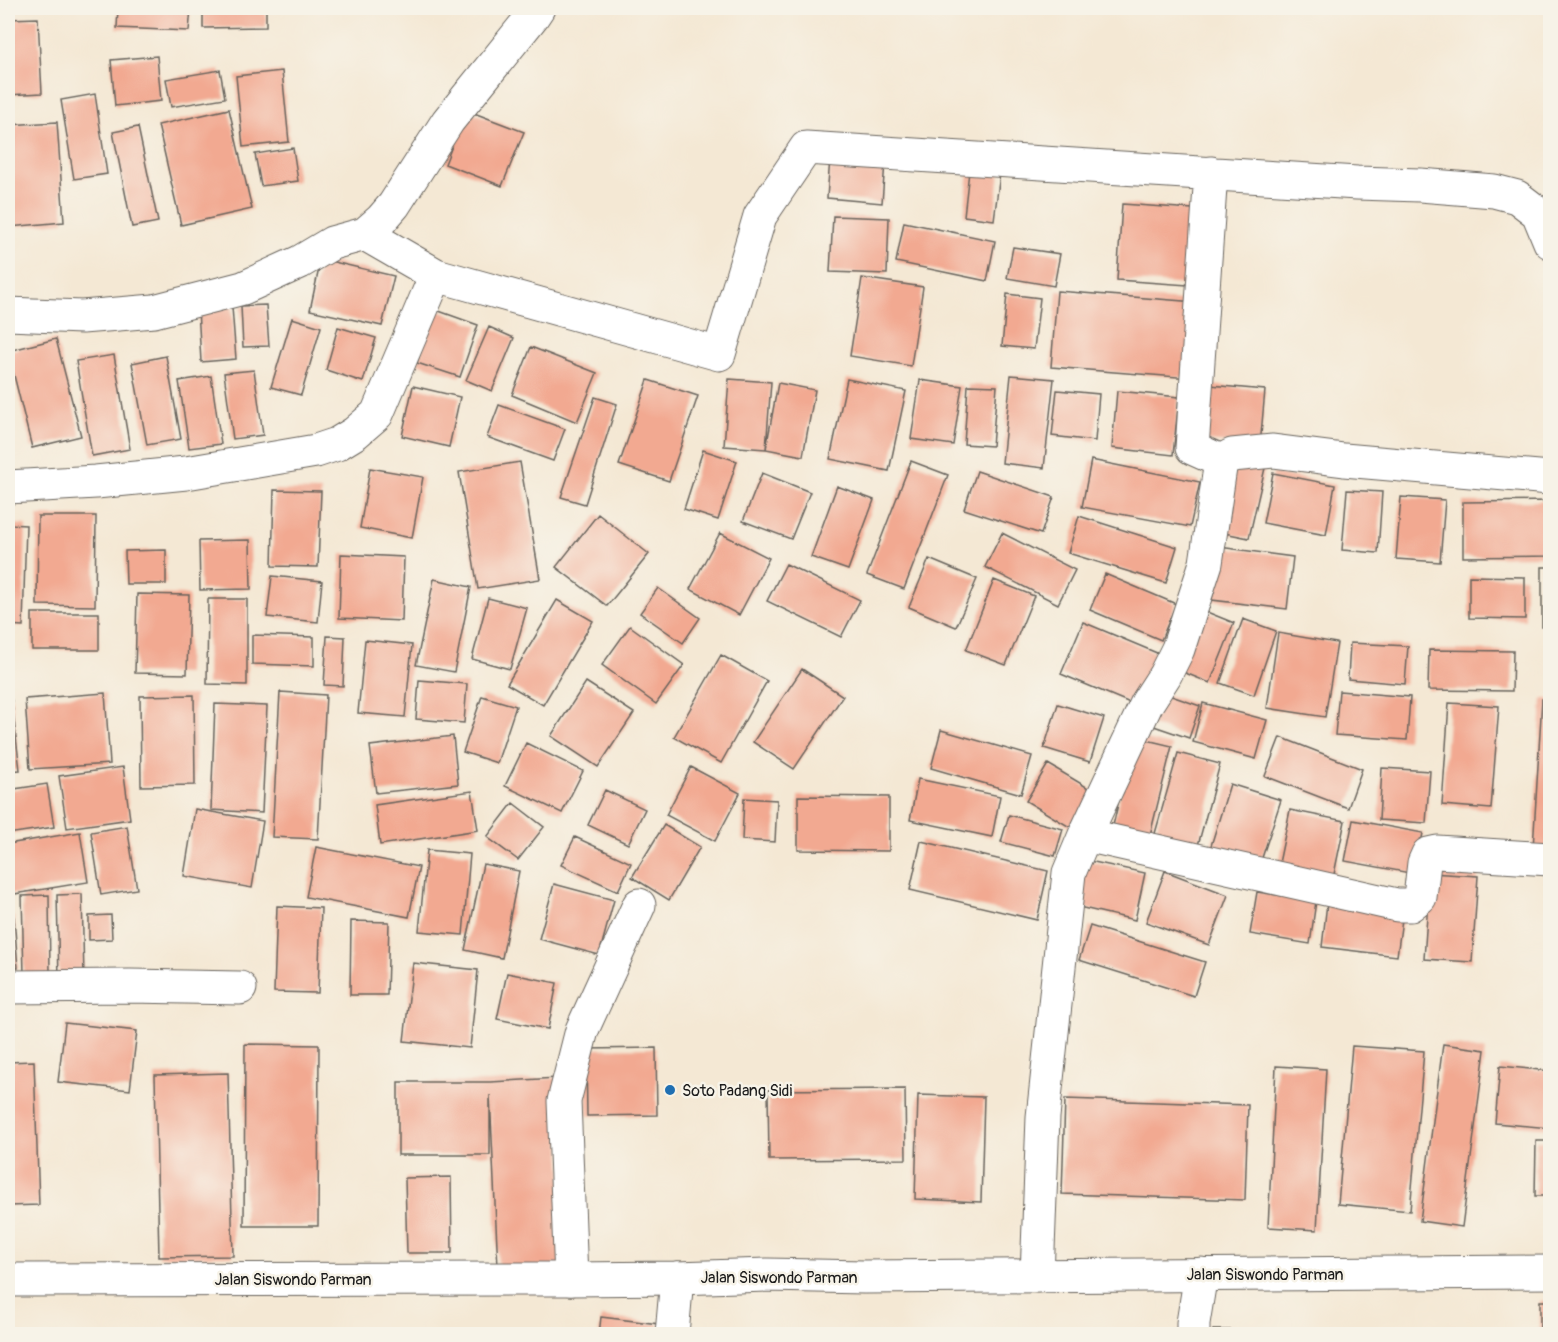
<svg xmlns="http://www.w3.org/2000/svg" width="1558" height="1342" viewBox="0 0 1558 1342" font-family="Pangolin,sans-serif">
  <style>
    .building { fill: #f2a991 }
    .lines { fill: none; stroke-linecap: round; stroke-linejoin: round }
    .street-casing { stroke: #68635c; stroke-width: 35 }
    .secondary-casing { stroke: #68635c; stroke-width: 35 }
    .street { stroke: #fff; stroke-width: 33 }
    .secondary { stroke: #fff; stroke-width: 33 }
    .poi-dot { fill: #1f6fb2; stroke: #f7f3e8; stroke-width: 2 }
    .labels { text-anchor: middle; stroke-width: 5; stroke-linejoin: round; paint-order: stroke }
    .poi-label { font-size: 16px; fill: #1c1c1c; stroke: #f7f3e8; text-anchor: start }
    .street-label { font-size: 16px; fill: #1c1c1c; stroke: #f7f3e8 }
  </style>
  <rect width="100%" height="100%" fill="#f7f3e8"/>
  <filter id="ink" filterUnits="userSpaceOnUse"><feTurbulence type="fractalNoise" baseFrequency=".0167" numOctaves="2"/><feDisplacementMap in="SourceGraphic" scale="12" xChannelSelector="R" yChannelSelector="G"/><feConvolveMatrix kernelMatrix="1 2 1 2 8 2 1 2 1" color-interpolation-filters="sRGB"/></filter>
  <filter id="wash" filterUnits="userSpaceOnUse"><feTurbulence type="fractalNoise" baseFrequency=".008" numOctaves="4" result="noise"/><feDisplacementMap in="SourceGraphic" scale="24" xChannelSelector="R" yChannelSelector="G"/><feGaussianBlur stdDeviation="1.35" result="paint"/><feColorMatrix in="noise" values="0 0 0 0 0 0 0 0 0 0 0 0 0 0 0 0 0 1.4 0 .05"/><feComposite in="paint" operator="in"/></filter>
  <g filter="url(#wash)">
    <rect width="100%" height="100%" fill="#f4e8d4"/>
    <g id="blocks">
      <path class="building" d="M118 8H191L189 31 117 28Z
        M203 8H266V27L203 28Z
        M38 18 42 93 8 95V19Z
        M157 56 161 101 115 106 111 60Z
        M220 70 225 98 171 107 166 79Z
        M282 71 289 142 243 147 236 76Z
        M95 94 107 174 74 179 61 100Z
        M229 109 252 209 181 225 158 125Z
        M466 110 524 132 502 186 445 164Z
        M57 122 64 222 9 227 8 208V125Z
        M138 127 158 222 132 227 113 132Z
        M293 148 298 181 261 186 255 154Z
        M830 158 885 162 882 203 827 198Z
        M970 162 1001 166 994 220 964 216Z
        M1122 204 1207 210 1202 286 1117 280Z
        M833 216 889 218 887 274 830 272Z
        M904 222 995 241 987 281 896 262Z
        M1013 247 1060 254 1054 286 1007 278Z
        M321 259 394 276 382 326 310 310Z
        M862 278 923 287 911 366 850 356Z
        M1057 291 1196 302 1190 378 1051 367Z
        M1007 294 1040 298 1034 349 1002 346Z
        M266 305 269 346 243 347 241 306Z
        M232 307 236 359 201 362 198 309Z
        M436 310 478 325 460 377 417 363Z
        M292 318 321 327 301 395 271 387Z
        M338 327 376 338 363 382 326 370Z
        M489 327 514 338 492 391 466 380Z
        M56 339 81 436 32 448 8 351Z
        M531 347 597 373 577 422 512 395Z
        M114 355 130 449 92 456 76 361Z
        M166 356 181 439 147 445 132 363Z
        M254 370 263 435 233 439 224 373Z
        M1011 375 1054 379 1044 468 1002 463Z
        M211 376 221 444 189 448 179 381Z
        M729 379 771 382 766 449 724 446Z
        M847 379 906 391 889 471 830 459Z
        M648 380 698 396 669 481 619 465Z
        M920 380 962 386 953 445 911 439Z
        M778 383 815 390 803 456 766 449Z
        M968 385 997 386 992 446 964 444Z
        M1210 385 1265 390 1260 446 1205 441Z
        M413 386 460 397 449 447 402 436Z
        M1057 390 1099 394 1095 441 1052 436Z
        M1117 391 1179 397 1173 455 1112 448Z
        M595 397 617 404 585 504 561 497Z
        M499 405 565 429 553 461 487 437Z
        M703 450 737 461 718 520 684 509Z
        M1091 460 1200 482 1190 527 1082 507Z
        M911 461 948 475 904 589 867 575Z
        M520 462 540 579 478 589 459 472Z
        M1236 462 1265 468 1249 538 1219 532Z
        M370 468 423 477 412 538 360 528Z
        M977 471 1054 497 1041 534 964 509Z
        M762 473 810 492 791 539 743 521Z
        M1273 473 1335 485 1326 535 1263 523Z
        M837 486 874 500 848 570 811 557Z
        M274 490 321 491 318 567 272 566Z
        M1347 490 1382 492 1378 553 1342 550Z
        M1401 497 1445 500 1440 562 1396 559Z
        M1550 501V556L1463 557V502Z
        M598 514 649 554 607 606 556 567Z
        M38 516H96L95 606 37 605Z
        M1079 516 1177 547 1166 583 1068 553Z
        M8 524 26 525 23 626 8 625Z
        M720 533 769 558 739 615 690 589Z
        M1002 533 1075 570 1058 604 985 567Z
        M250 540 251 589 200 590 199 541Z
        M1219 547 1293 557 1287 609 1212 600Z
        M166 550V584H126L125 551Z
        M341 554 404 557 402 621 339 618Z
        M929 559 977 579 956 627 909 607Z
        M786 564 860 600 841 637 767 601Z
        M1542 567H1550V627H1542Z
        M1105 574 1176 604 1161 640 1090 610Z
        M272 576 322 581 318 622 267 617Z
        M1469 576 1525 577V619L1469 618Z
        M434 579 471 587 454 672 416 665Z
        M994 580 1034 596 1006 665 966 650Z
        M658 588 700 618 683 643 640 613Z
        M137 594 189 595 187 674 135 673Z
        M488 598 527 608 510 669 472 659Z
        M208 599H247V685L207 684Z
        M557 600 593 621 543 705 507 684Z
        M1202 610 1234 623 1210 683 1178 670Z
        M32 613H99V650H32Z
        M1243 619 1276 631 1254 695 1220 683Z
        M1083 622 1164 656 1142 708 1061 674Z
        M630 626 684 665 656 704 602 665Z
        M1278 633 1337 643 1325 717 1267 708Z
        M252 635 314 637V666L252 664Z
        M327 636 345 637 343 686 324 685Z
        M365 640 412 645 405 717 358 713Z
        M1350 643 1408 646 1405 684 1348 679Z
        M1429 650 1513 651 1512 691 1428 690Z
        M721 655 767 681 721 763 674 737Z
        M802 669 843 696 794 769 753 742Z
        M419 680 467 684 464 723 416 719Z
        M586 682 634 713 598 767 551 736Z
        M1339 691 1410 697 1407 740 1335 735Z
        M280 692 326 695 318 839 272 837Z
        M1160 692 1200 706 1189 738 1148 724Z
        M105 693 110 764 30 769 25 699Z
        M194 695 195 785 141 786 140 696Z
        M11 696 20 770 8 771V697Z
        M482 696 516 706 497 763 463 752Z
        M1542 699H1550V850L1533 849Z
        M1203 703 1267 720 1256 759 1193 742Z
        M1449 703 1499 706 1491 809 1442 805Z
        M215 704 267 706 262 813 211 810Z
        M1058 704 1104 718 1090 762 1044 748Z
        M941 730 1032 756 1021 794 931 768Z
        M453 736 458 784 376 793 370 746Z
        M1134 737 1172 746 1148 843 1111 834Z
        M1280 737 1362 769 1348 808 1265 776Z
        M526 743 583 771 562 813 505 786Z
        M1178 753 1220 764 1197 849 1154 837Z
        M1048 764 1095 792 1073 829 1026 801Z
        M123 767 130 819 67 828 59 776Z
        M691 767 740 793 715 841 666 815Z
        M1382 768 1430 771 1426 823 1379 820Z
        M918 779 1000 796 992 837 910 820Z
        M47 784 54 827 8 834V790Z
        M1230 784 1281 800 1260 864 1210 849Z
        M605 790 645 809 628 844 588 825Z
        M472 791 478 830 380 845 375 805Z
        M798 796 889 797V851L798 850Z
        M744 798 777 800 775 842 742 840Z
        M513 803 544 827 518 860 487 837Z
        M195 809 263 821 252 888 184 876Z
        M1290 810 1345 821 1332 884 1277 873Z
        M1009 815 1063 829 1055 856 1001 842Z
        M1353 820 1423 833 1415 874 1345 861Z
        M664 825 700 847 669 900 632 877Z
        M127 826 137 889 101 895 91 832Z
        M80 832 88 882 8 895V844Z
        M575 837 631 863 618 891 561 865Z
        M921 841 1048 871 1037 920 910 890Z
        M316 847 419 867 409 917 306 897Z
        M427 850 470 854 463 935 419 931Z
        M1080 859 1145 873 1135 920 1070 905Z
        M483 864 519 871 502 958 465 950Z
        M1165 871 1228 895 1209 945 1146 922Z
        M1430 873 1478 876 1472 962 1424 959Z
        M554 884 614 900 599 955 539 939Z
        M1257 892 1316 901 1310 944 1250 934Z
        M82 894 84 978 59 979 57 895Z
        M49 895 50 975H24L22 896Z
        M1327 903 1403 912 1397 956 1322 947Z
        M277 906 321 908 318 993 274 992Z
        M111 915 112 939 89 940V916Z
        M14 917 18 968H8V918Z
        M351 921 389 922 387 995H350Z
        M1090 926 1205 962 1194 996 1079 960Z
        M413 963 478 970 470 1048 404 1041Z
        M507 973 557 983 548 1029 497 1019Z
        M65 1023 137 1031 130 1090 58 1082Z
        M245 1044 319 1045 318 1226H244Z
        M1443 1044 1485 1050 1462 1227 1420 1221Z
        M1352 1046 1424 1051 1410 1211 1338 1204Z
        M656 1048 657 1115 587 1116 586 1049Z
        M34 1061 39 1205 8 1206V1062Z
        M1276 1066 1326 1069 1317 1230 1268 1227Z
        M1500 1066 1550 1071V1128L1495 1123Z
        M228 1073 233 1256 159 1257 155 1075Z
        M557 1078 566 1265 498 1268 490 1095V1155H398V1082H490Z
        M905 1089 906 1159 769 1160 768 1090Z
        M918 1095 984 1097 981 1202 915 1199Z
        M1065 1099 1248 1105 1245 1200 1062 1194Z
        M1536 1141H1550V1196H1535Z
        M451 1177 452 1253H407L405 1178Z
        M1540 1301H1550V1334H1540Z
        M601 1317 659 1324 657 1334H599Z
        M1213 1330H1308V1334H1213Z"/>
    </g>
  </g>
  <g filter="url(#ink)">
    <use href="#blocks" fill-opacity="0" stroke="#68635c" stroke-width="1.5"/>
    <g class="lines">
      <defs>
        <path id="street" d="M1211 173 1192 448 1221 461
          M365 234 436 275 719 354 760 216 806 148 1357 183 1420 185 1494 191 1517 197 1538 213 1550 242
          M8 314 82 317 154 311 243 288 300 262 332 243 365 234 381 220 394 205 448 121 532 17 538 8
          M8 487 96 482 186 473 316 451 337 444 355 433 377 414 436 275
          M1085 835 1397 905H1410L1420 897 1424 863 1428 854 1437 852 1550 859
          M8 987 130 986 240 988
          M1037 1276 1043 1117 1069 873 1085 835 1147 703 1165 675 1178 649 1206 563 1221 461 1232 455 1273 451 1344 460 1550 478
          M571 1279 564 1101 582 1030 639 905
          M672 1334 677 1278
          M1193 1334V1323L1201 1274"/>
        <path id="secondary" d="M8 1280 571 1279 677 1278 767 1275 864 1277 1550 1272"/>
      </defs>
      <use href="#street" class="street-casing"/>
      <use href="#secondary" class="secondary-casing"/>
      <use href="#street" class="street"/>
      <use href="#secondary" class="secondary"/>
    </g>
  </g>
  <circle class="poi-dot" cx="670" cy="1090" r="6"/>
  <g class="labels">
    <g class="poi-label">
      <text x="682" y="1096">Soto Padang Sidi</text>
    </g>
    <g class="street-label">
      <text x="1265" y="1280">Jalan Siswondo Parman</text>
      <text x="779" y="1283">Jalan Siswondo Parman</text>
      <text x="293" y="1285">Jalan Siswondo Parman</text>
    </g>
  </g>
  <rect width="1558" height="1342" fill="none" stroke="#f7f3e8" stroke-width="30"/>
</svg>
